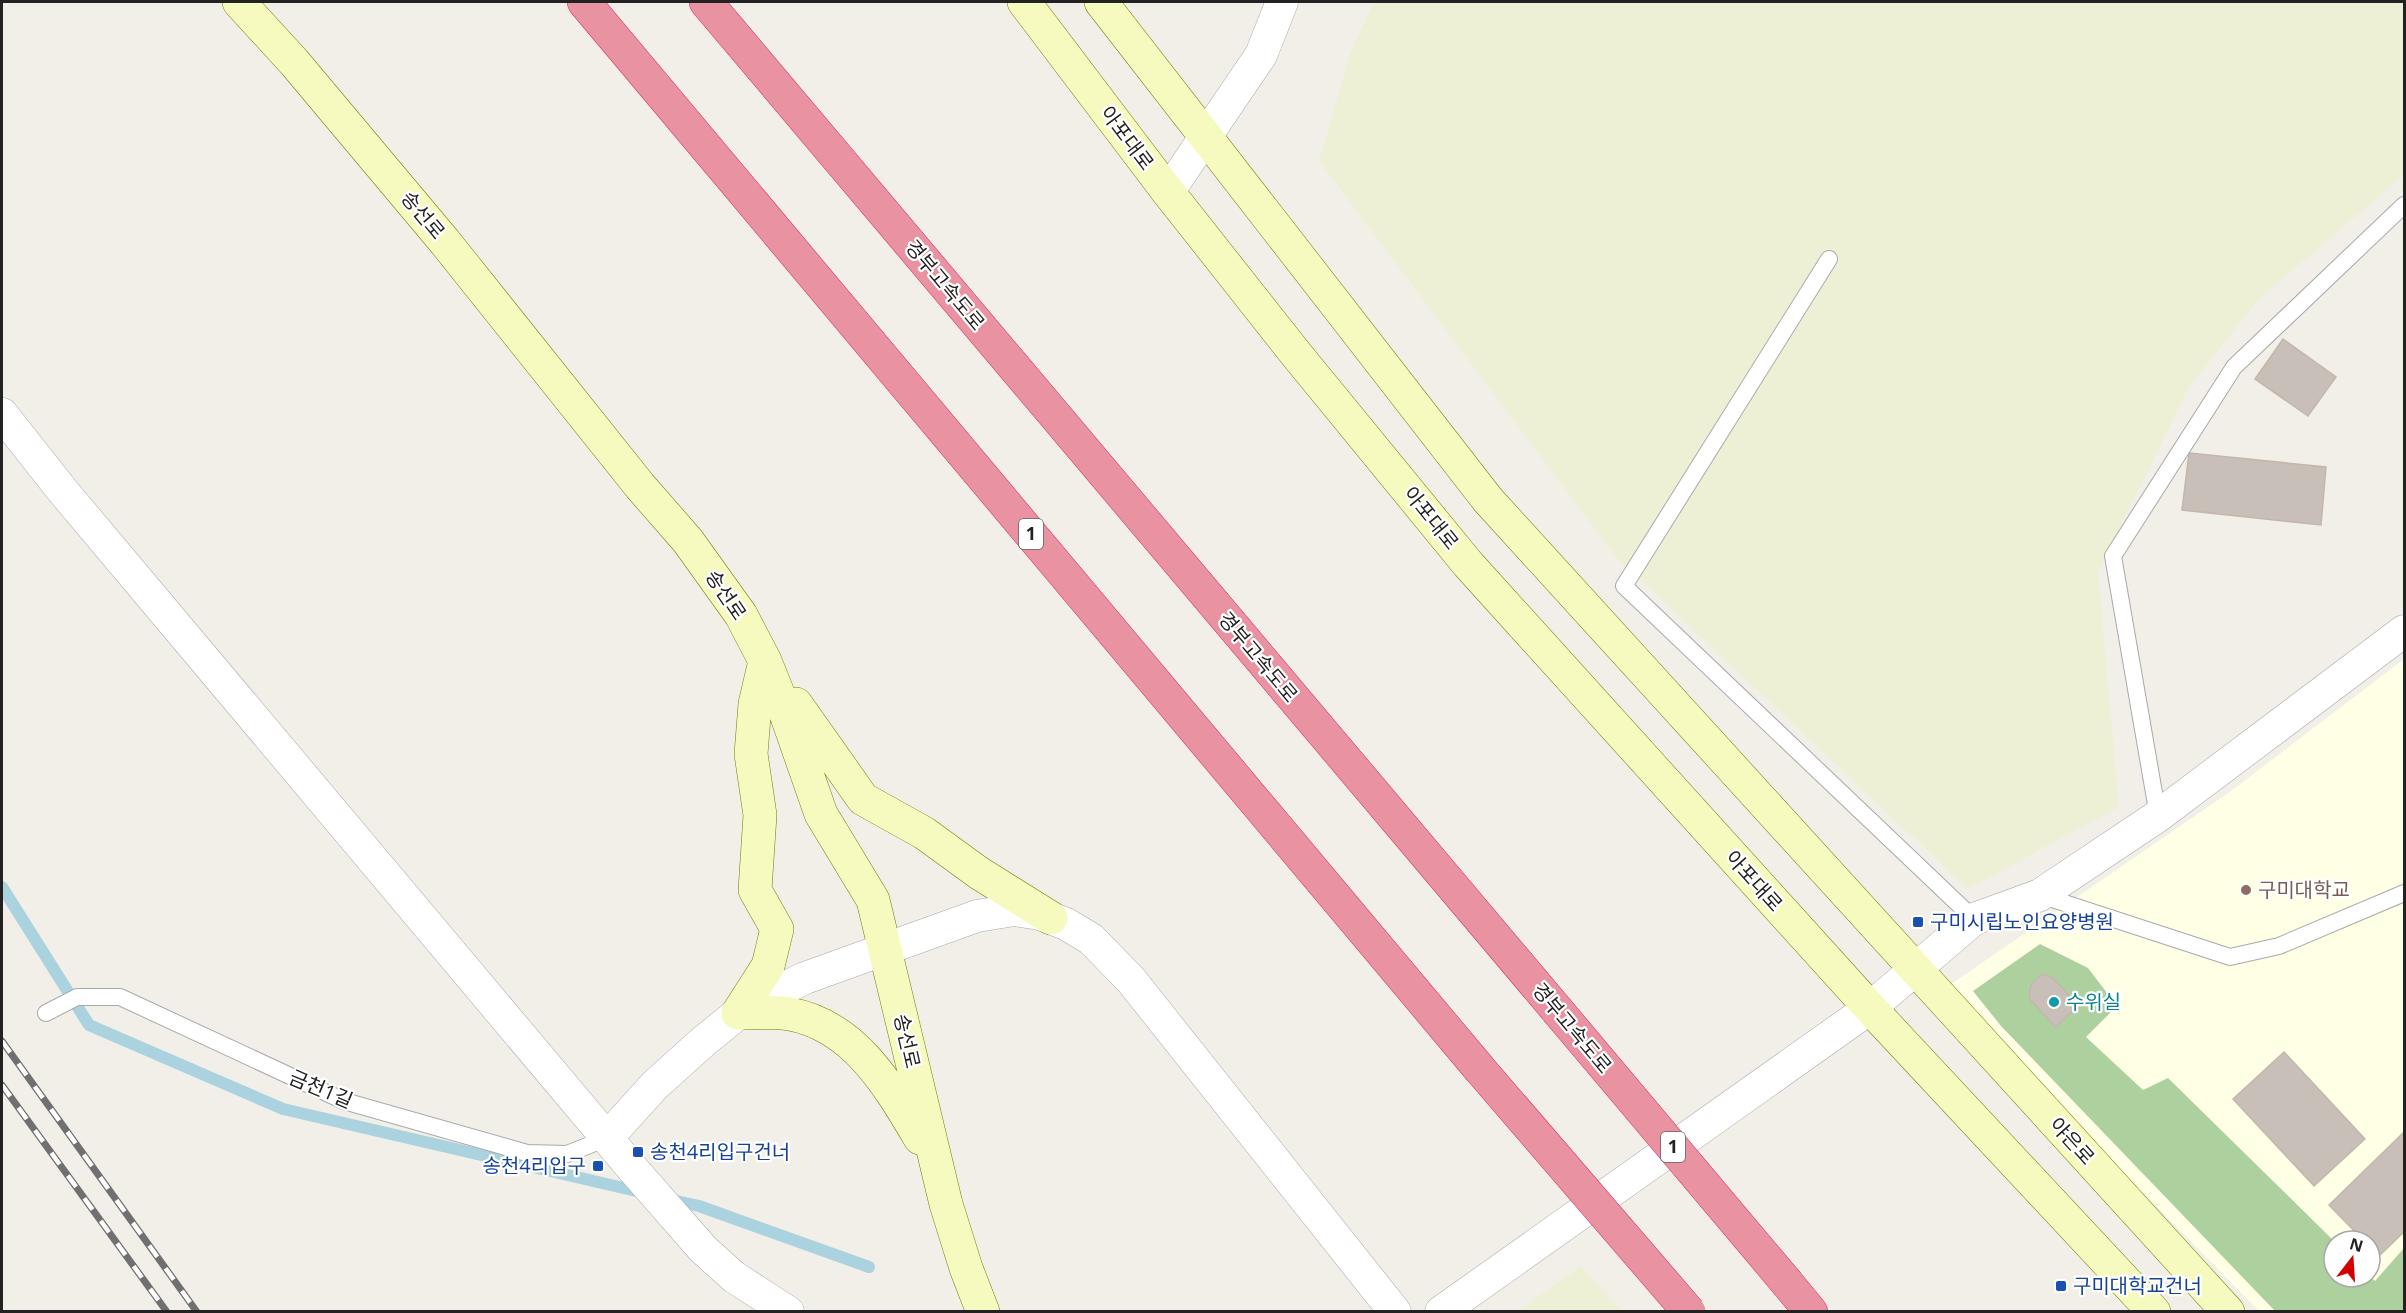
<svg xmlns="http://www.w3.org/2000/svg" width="2406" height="1313" viewBox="0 0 2406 1313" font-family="'Open Sans','Noto Sans KR',sans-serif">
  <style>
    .education { fill: #ffffe5; fill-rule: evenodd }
    .farmland { fill: #eef0d5 }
    .forest { fill: #add19e }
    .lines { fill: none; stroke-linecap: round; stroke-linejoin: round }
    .stream { stroke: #aad3df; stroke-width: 12 }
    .building { fill: #c7bfb8; stroke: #c4b6ab; stroke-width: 1.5 }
    .lane-casing { stroke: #a9a9a9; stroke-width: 18 }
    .street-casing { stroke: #a9a9a9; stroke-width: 33 }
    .secondary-casing { stroke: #707d05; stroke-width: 34 }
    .highway-casing { stroke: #dc2a67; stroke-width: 34 }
    .lane { stroke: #fff; stroke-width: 16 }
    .street { stroke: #fff; stroke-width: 32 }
    .secondary { stroke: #f7fabf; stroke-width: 33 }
    .highway { stroke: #e892a2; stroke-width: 33 }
    .rail-casing { stroke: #707070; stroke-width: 7 }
    .rail { stroke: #fff; stroke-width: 4.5; stroke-dasharray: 14; stroke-linecap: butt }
    .highway-bridge-casing { stroke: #dc2a67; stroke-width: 34; stroke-linecap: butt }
    .highway-bridge { stroke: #e892a2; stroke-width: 33 }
    .education-dot { fill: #8d6e63; stroke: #fff; stroke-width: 2 }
    .transit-dot { fill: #1a4fb4; stroke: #fff; stroke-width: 2 }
    .culture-dot { fill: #0f9aa8; stroke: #fff; stroke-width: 2 }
    .labels { text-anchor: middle; stroke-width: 4.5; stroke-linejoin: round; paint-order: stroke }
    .shield { fill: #fff; stroke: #646464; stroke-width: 1.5 }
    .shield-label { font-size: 18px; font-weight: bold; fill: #222 }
    .street-label { font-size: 20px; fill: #222; stroke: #fff }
    .education-label { font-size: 20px; fill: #785e54; stroke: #fff; text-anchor: start }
    .transit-label { font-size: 20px; fill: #164399; stroke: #fff; text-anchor: start }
    .culture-label { font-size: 20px; fill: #0d838f; stroke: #fff; text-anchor: start }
  </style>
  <rect width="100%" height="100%" fill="#f2efe9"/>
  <path class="education" d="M2404 659V1311H2259L1944 989 2231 791ZM2334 1241H2370V1277H2334Z"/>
  <path class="farmland" d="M1373 2H2404V175L2258 300 2189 387 2098 572 2119 807 1968 889 1615 556 1319 161 1349 57Z
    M1581 1266 1622 1311H1518Z"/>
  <path class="forest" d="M2040 944 2088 968 2117 1006 2086 1037 2143 1090 2168 1078 2334 1241V1277L2370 1276 2375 1281 2404 1248V1311H2275L2001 1026 1973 991Z"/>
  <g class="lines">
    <path class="stream" d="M2 887 89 1025 283 1109 645 1193
      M667 1199 699 1206 869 1267"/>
  </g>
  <path class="building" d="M2283 339 2336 377 2308 416 2255 379Z
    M2189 453 2326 467 2321 525 2182 510Z
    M2042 974 2053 978 2079 1006 2055 1027 2029 998 2031 984Z
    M2284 1052 2365 1139 2314 1186 2233 1099Z
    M2404 1132V1232L2379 1256 2370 1247V1241H2364L2329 1205Z"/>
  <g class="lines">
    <defs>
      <path id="lane" d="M1829 259 1624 586 1974 919
        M2158 816 2113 556 2234 367 2404 205
        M2040 895 2230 957 2279 946 2404 893
        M46 1013 77 997H120L344 1101 527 1153 567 1154 607 1138"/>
      <path id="street" d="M1168 192 1261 55 1282 2
        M2 414 62 490 632 1168 703 1249 734 1277 788 1312
        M607 1138 655 1085 704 1041 747 1006 805 978 977 916 1014 910 1040 914 1066 924 1091 939 1131 980 1395 1312
        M1441 1312 1870 1008 1974 919 2040 895 2158 816 2404 631"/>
      <path id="secondary" d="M239 2 294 62 445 242 640 486 688 541 741 615 765 661 785 711 821 814 873 900 946 1204 966 1268 983 1312
        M1024 2 1168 192 1296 354 1468 564 1870 1008 2154 1312
        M1101 2 1488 500 2228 1312
        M796 704 863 799 924 833 979 873 1051 918
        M738 1013 768 966 777 929 755 890 760 815 751 754 755 704 765 661
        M738 1013C755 1013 773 1011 790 1014 855 1026 889 1086 920 1138"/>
      <path id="highway" d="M584 2 1478 1067
        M706 2 1557 1010
        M1788 1284 1811 1312"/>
    </defs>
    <use href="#lane" class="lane-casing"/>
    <use href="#street" class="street-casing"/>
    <use href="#secondary" class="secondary-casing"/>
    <use href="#highway" class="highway-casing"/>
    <use href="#lane" class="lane"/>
    <use href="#street" class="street"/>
    <use href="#secondary" class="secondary"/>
    <use href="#highway" class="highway"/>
    <defs>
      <path id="rail" d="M2 1041 197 1312
        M2 1085 167 1312"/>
    </defs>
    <use href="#rail" class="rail-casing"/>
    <use href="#rail" class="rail"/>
    <defs>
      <path id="highway-bridge" d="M1557 1010 1788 1284
        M1478 1067 1689 1312"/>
    </defs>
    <use href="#highway-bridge" class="highway-bridge-casing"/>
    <use href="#highway-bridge" class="highway-bridge"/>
  </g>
  <circle class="education-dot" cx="2246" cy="890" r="6"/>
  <g class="transit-dot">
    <rect x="1912" y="916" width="12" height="12" rx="3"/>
    <rect x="632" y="1146" width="12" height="12" rx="3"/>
    <rect x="592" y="1160" width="12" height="12" rx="3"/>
    <rect x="2055" y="1280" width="12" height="12" rx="3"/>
  </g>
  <circle class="culture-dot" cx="2054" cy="1002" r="6"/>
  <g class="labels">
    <g class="shield">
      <rect x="1019" y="519" width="24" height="30" rx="4.5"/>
      <rect x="1661" y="1132" width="24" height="30" rx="4.5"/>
    </g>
    <g class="shield-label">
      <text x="1031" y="540">1</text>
      <text x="1673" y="1153">1</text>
    </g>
    <g class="street-label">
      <text transform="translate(1127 138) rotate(53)" y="7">아포대로</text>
      <text transform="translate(423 215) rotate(50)" y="7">송선로</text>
      <text transform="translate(945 285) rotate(50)" y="7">경부고속도로</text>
      <text transform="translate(1431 518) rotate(51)" y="7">아포대로</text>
      <text transform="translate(726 595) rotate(56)" y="7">송선로</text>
      <text transform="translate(1258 657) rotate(50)" y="7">경부고속도로</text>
      <text transform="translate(1754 881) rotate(48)" y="7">아포대로</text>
      <text transform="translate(1572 1028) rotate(50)" y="7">경부고속도로</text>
      <text transform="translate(907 1041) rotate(77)" y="7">송선로</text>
      <text transform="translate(321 1089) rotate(23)" y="7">금천1길</text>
      <text transform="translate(2072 1141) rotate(48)" y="7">야은로</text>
    </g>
    <g class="education-label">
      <text x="2258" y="897">구미대학교</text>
    </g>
    <g class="transit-label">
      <text x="1930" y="929">구미시립노인요양병원</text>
      <text x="650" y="1159">송천4리입구건너</text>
      <text x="586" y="1173" text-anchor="end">송천4리입구</text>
      <text x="2073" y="1293">구미대학교건너</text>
    </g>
    <g class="culture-label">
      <text x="2066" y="1009">수위실</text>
    </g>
  </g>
  <rect width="2406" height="1313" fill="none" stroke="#222222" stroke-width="6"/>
  <g transform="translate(2352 1259) rotate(17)"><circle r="28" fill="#ffffff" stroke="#a7a7a7" stroke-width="1.5"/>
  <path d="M0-4.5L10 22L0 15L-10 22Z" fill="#d40000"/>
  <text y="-9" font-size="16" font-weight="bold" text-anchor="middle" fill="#222222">N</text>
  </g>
</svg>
